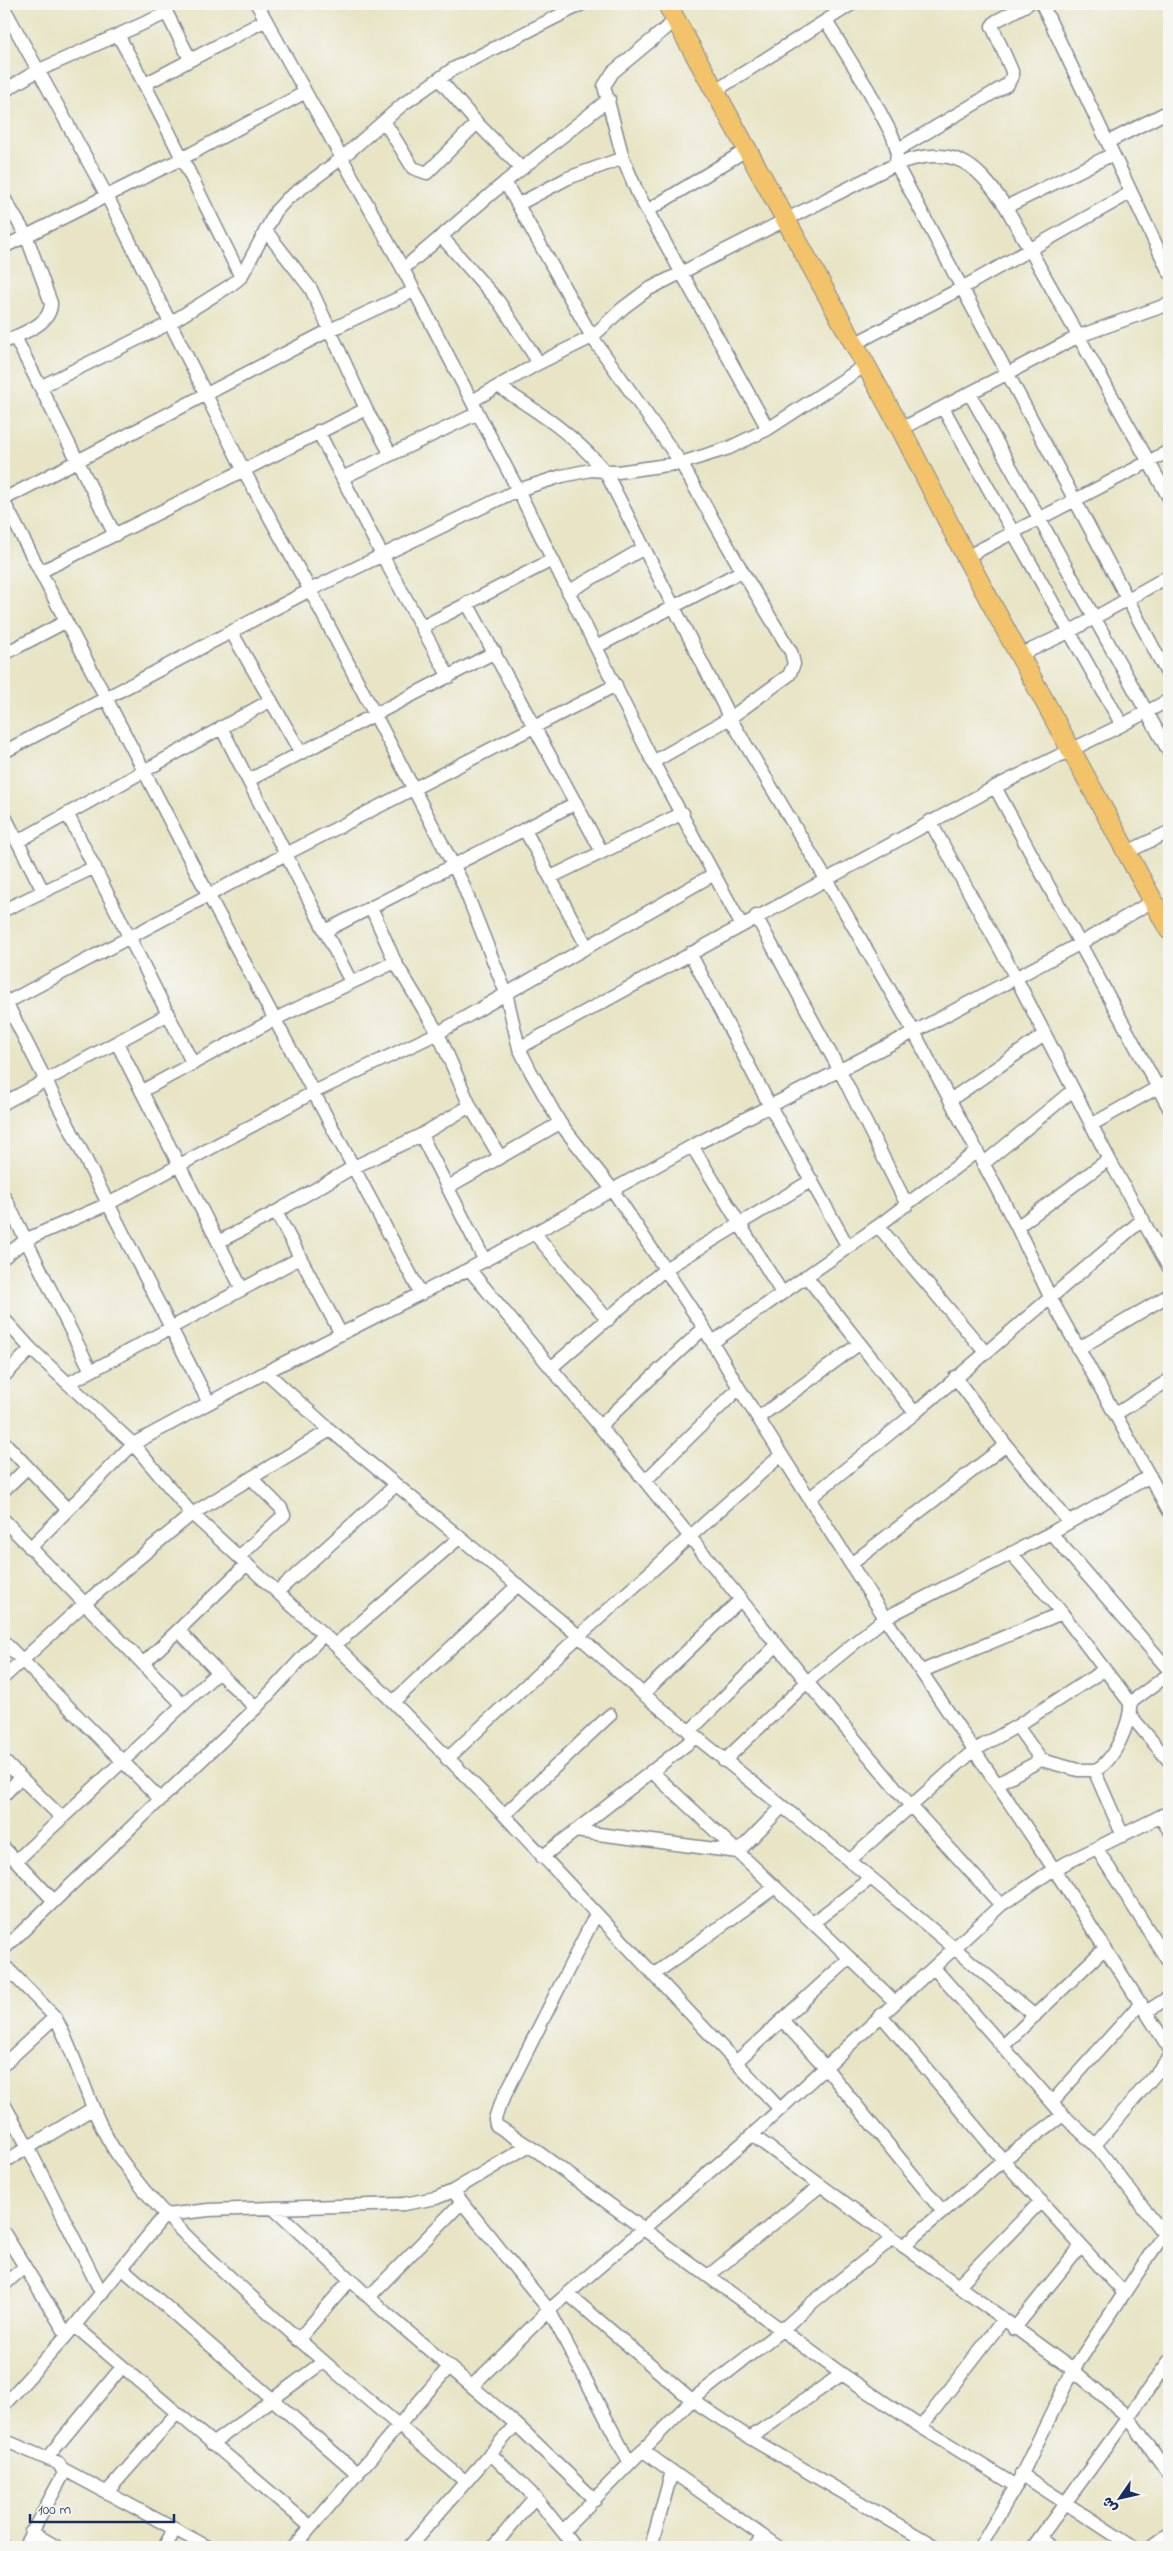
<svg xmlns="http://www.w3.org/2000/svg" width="1173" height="2551" viewBox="0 0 1173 2551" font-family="'Indie Flower','Playpen Sans Arabic',sans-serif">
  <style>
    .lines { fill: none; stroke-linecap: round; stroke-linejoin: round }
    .minor-casing { stroke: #828a92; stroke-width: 15 }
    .highway-casing { stroke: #828a92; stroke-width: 21 }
    .minor { stroke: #fff; stroke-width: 12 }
    .highway { stroke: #f2c36a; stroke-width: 19 }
  </style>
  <rect width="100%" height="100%" fill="#f6f6f2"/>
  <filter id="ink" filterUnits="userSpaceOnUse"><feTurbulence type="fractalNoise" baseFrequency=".02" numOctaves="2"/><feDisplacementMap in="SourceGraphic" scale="10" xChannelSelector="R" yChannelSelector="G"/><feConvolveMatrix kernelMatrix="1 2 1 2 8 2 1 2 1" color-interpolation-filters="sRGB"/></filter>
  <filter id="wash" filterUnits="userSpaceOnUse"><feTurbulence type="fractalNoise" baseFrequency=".0096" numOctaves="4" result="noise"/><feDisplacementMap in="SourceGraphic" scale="20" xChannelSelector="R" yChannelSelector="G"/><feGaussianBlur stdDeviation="1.12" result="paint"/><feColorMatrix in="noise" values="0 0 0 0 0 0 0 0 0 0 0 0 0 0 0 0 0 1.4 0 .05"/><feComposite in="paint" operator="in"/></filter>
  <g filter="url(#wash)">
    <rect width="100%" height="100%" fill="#e8e4c5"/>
  </g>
  <g filter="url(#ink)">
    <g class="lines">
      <defs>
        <path id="minor" d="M162 4 190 59
          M257 4 403 269 518 490 653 762 741 924
          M1042 4 1169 272
          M4 8 107 196 244 471 310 590 462 882 506 993 519 1048 531 1072 560 1123 612 1189 704 1328 739 1388 885 1618 1054 1869 1169 2048
          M676 20 613 72 604 86 623 158 638 194 768 429
          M826 21 869 91 893 137 897 150 896 164 1169 677
          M118 35C162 114 200 196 241 277
          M439 79 477 123 522 169
          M145 84 266 20
          M4 91 37 71 167 13
          M715 91 852 4
          M384 121 413 168 427 173 477 123
          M1108 142 1169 111
          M897 150 1008 84 1012 76V71L992 26 996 21 1028 4
          M505 182 592 337 681 463 742 571 791 652 794 664 789 675 730 718 653 762
          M4 198 26 235 51 303C51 325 22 333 4 342
          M519 204 568 178 623 158
          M1006 207 1113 154
          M647 211 748 149
          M266 231 311 289 366 409 390 453
          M441 236 499 302 539 363
          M4 247 181 159 304 93
          M403 269 505 182 609 99
          M15 337 115 535
          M854 344 960 289 1130 193
          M42 386 170 323 231 285 241 277 276 211 287 199 342 158 402 105 453 69 582 4
          M498 386C540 413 572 433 605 471L730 718 826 879 914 1032 1017 1227 1051 1299 1169 1511
          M970 394 1169 752
          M472 401 539 363 592 337 623 308 647 290 896 164C953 145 974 160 1006 207L1169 498
          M943 408 1122 725
          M901 429 1079 336 1169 304
          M318 431 382 555 449 677
          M342 478 478 413
          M4 499 330 330 414 291
          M4 502 209 896 421 1294
          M966 557 1169 451
          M40 572 366 409
          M568 592 644 548
          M467 603 602 852
          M422 627 552 560
          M232 633 301 753
          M596 647 742 571
          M4 654 65 622
          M1020 655 1069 632 1169 576
          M221 727 351 982
          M4 752 310 590 518 490 562 476 591 470 618 472 681 463 729 448 768 429 866 365
          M249 780 495 652
          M995 787 1169 1108
          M4 815 43 891
          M68 815 193 1064
          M930 821 1016 978 1109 1159 1169 1268
          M525 830 587 947
          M17 842 271 700
          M1125 853 1169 832
          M551 877 683 813
          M371 907 395 962 438 1033 470 1106 500 1157
          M4 910 95 867
          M756 916 840 1071 907 1205
          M325 931 576 803
          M690 953 770 1106 848 1247
          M4 998 209 1403
          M4 1004 286 854 616 685
          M117 1043 242 1289
          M519 1048 995 787 1122 725 1169 700
          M142 1091 275 1019 395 962
          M950 1100 1044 1035
          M4 1103 169 1014
          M1091 1125 1169 1081
          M421 1135 485 1261
          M692 1146 782 1293
          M983 1164 1072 1091
          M448 1187 560 1123
          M4 1196 91 1371
          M276 1212 341 1334
          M878 1226 985 1352
          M1017 1227 1109 1159
          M535 1234 608 1320
          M218 1242 276 1212 352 1168 421 1135 470 1106
          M4 1257 27 1239 108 1204 314 1092 438 1033 714 874
          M469 1269 645 1481 807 1682 910 1805 1001 1905
          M806 1276 915 1413
          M4 1319 31 1349 133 1444 192 1514 335 1645 393 1702 504 1815 780 2109
          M713 1342 878 1226 976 1152
          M1078 1349 1169 1295
          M551 1368 665 1269 812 1180
          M266 1372 330 1430 579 1636 643 1694 871 1878 1035 2016
          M4 1376 31 1349
          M955 1377 1006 1445 1069 1522
          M69 1383 300 1258
          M1116 1414 1169 1380
          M758 1418 859 1344
          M600 1426 704 1328
          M4 1442 67 1509
          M645 1481 739 1388
          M4 1490 27 1468
          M810 1498 915 1413 1143 1219
          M4 1520 182 1704
          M1051 1533 1169 1670
          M30 1548 133 1444 266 1372 469 1269 692 1146 914 1032 1081 943 1153 901
          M1011 1553 1062 1613 1130 1703C1132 1721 1112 1766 1094 1770
          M239 1557 284 1515 281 1508 251 1478
          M851 1564 1006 1445
          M277 1592 396 1485
          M179 1631 218 1672 256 1708
          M4 1642 161 1800
          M335 1645 459 1538
          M143 1664 247 1564
          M922 1671 1062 1613
          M4 1677 85 1603 192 1514 330 1430
          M643 1694 741 1599
          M393 1702 518 1585
          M1130 1703 1169 1674
          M1131 1716 1169 1761
          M1017 1726 1041 1760
          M689 1732 777 1645
          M447 1759 579 1636 781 1455
          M4 1761 61 1817
          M724 1761 807 1682 885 1618 1049 1534 1150 1476
          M651 1771C733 1847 815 1924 895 2002
          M997 1784 1041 1760 1078 1770H1094L1123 1836
          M4 1795 20 1778
          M504 1815 610 1715
          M1160 1817 1169 1830
          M575 1831 738 1852 782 1807
          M4 1848 53 1900
          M1097 1849 1169 1963
          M542 1857 696 1737
          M16 1861 218 1672
          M849 1861 973 1751 1017 1726 1104 1670
          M596 1914 499 2107 495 2119 496 2125 538 2152 842 2374 921 2427 1016 2486
          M814 1922 871 1878
          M4 1949 256 1708 323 1635
          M4 1965 55 2017 4 2064
          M934 1968 1063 2115 1095 2145 1169 2241
          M653 1975 774 1888
          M1146 2012 1169 1997
          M881 2015 1003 2160 1124 2293
          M55 2017C80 2062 89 2114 119 2157 153 2207 198 2248 243 2289 315 2356 391 2419 466 2482
          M782 2020 826 2068 943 2212
          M1003 2046 1105 1948
          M736 2062 850 1958
          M1052 2102 1141 2003
          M4 2104 28 2147 102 2294
          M752 2135 1073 2370 1128 2417 1169 2474
          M1095 2145 1169 2058
          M4 2162 92 2109
          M453 2191 549 2310 629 2462
          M273 2208 386 2313 516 2424 595 2500
          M4 2233 67 2335
          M903 2246 1003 2160 1063 2115
          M123 2269 358 2474
          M708 2276 820 2186
          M4 2285 24 2267
          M958 2286 1041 2201
          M568 2294 692 2400 750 2438 936 2547
          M369 2297 462 2202
          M75 2326 311 2527
          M1014 2329 1081 2246
          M298 2340 350 2280
          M472 2386 549 2310 752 2135 1001 1905 1054 1869 1169 1812
          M4 2405 67 2335 165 2215 209 2210 404 2204 436 2198 453 2191 528 2146
          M921 2427 1003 2320
          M750 2438 842 2374
          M4 2440 59 2464 64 2473 24 2547
          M212 2444 323 2362
          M642 2450 778 2547
          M490 2453 535 2497 575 2547
          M47 2458 122 2367
          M63 2469 208 2547
          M1021 2474 1133 2547
          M107 2492 177 2413
          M563 2531 692 2400 783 2329 813 2302 892 2239
          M31 2532 57 2547
          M1040 2537 1051 2547
          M4 2546 5 2547
          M164 2547 174 2530
          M294 2547 449 2367
          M409 2547 516 2424
          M493 2547 535 2497
          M651 2547 672 2471
          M755 2547 763 2536
          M980 2547 1016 2486 1073 2370 1169 2226
          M1033 2547 1169 2361
          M1151 2547 1169 2534"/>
        <path id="highway" d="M667 4 901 429 966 557 1169 930"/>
      </defs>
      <use href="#minor" class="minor-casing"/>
      <use href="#highway" class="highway-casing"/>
      <use href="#minor" class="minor"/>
      <use href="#highway" class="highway"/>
    </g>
  </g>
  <rect width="1173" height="2551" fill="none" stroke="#f6f6f2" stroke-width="20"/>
  <g transform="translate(1120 2498) rotate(236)" stroke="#f6f6f2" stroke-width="4" paint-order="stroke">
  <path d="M0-4L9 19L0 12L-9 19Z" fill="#1b2f5e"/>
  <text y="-8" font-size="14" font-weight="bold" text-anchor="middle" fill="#1b2f5e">ش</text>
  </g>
  <path d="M30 2514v8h144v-8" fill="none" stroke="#1b2f5e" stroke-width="2.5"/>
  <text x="38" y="2514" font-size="15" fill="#1b2f5e" stroke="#f6f6f2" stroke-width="4" paint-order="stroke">100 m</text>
</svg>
